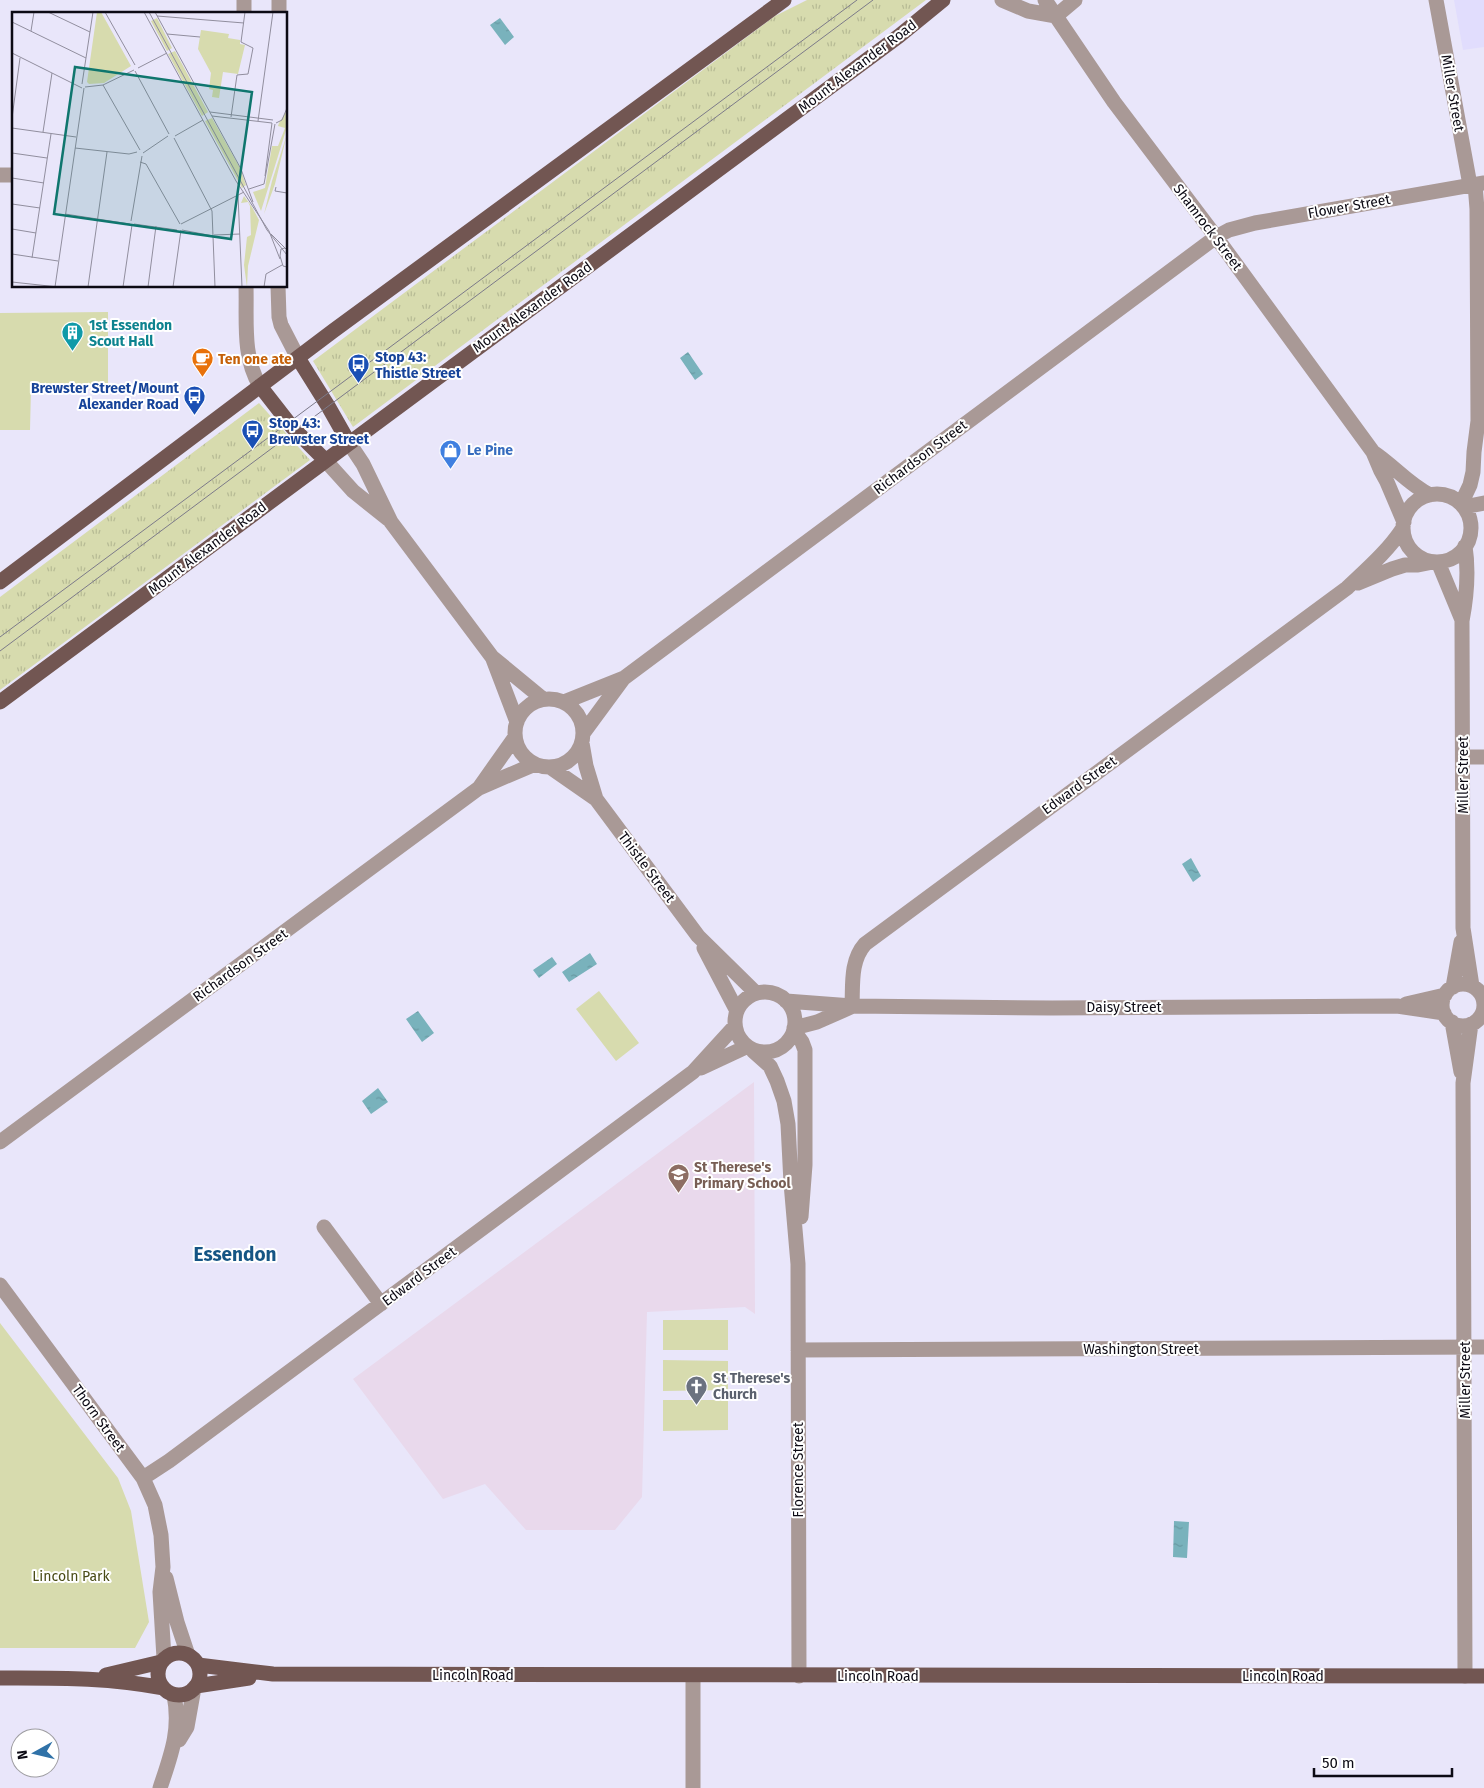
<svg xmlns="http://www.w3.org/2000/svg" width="1484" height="1788" viewBox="0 0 1484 1788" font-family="'Fira Sans',sans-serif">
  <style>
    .built { fill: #e1ddfd }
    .education { fill: #e9d9ec }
    .grass { fill: url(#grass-tufts) }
    .park { fill: #d7dbae }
    .water { fill: url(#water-ripples) }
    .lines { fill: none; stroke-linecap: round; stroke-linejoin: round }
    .minor { stroke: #a99996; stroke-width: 15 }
    .major { stroke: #725652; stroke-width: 15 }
    .tram { stroke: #7c7a89; stroke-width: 1 }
    .labels { text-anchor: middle; stroke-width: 4; stroke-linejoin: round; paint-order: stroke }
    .street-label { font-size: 14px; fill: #0c0a14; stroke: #fff }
    .culture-label { font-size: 14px; font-weight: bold; fill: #0d838f; stroke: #fff; text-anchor: start }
    .transit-label { font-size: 14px; font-weight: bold; fill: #164399; stroke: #fff; text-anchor: start }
    .food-label { font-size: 14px; font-weight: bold; fill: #c56008; stroke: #fff; text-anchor: start }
    .shop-label { font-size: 14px; font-weight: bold; fill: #366cbe; stroke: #fff; text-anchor: start }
    .education-label { font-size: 14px; font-weight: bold; fill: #785e54; stroke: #fff; text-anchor: start }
    .worship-label { font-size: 14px; font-weight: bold; fill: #5b616d; stroke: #fff; text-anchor: start }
    .park-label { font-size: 14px; fill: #484a15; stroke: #fff }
    .district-label { font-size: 19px; font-weight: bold; fill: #155584; stroke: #fff }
    .inset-road { fill: none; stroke: #918e9e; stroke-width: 1 }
    .view { fill: #0f766e; fill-opacity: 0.15; stroke: #0f766e; stroke-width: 2.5 }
    .inset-edge { fill: none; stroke: #0c0a14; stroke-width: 2.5 }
  </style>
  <defs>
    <pattern id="grass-tufts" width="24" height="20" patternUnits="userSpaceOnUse" patternTransform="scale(1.25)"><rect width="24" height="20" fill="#d7dbae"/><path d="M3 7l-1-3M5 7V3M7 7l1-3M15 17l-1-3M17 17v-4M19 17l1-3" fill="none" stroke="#b7bb95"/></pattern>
    <pattern id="water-ripples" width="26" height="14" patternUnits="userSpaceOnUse" patternTransform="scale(1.25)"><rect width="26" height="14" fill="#79b2bc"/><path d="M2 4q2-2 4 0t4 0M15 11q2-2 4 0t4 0" fill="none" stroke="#6798a1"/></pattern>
  </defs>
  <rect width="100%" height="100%" fill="#e9e6fa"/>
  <path class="built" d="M1454 0H1484V47L1463 50Z"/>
  <path class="education" d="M754 1082 755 1314 745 1307 647 1312 642 1497 615 1530H526L485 1484 443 1499 353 1379Z"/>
  <path class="grass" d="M807 0H926L353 427 313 361 775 16Z
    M259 403 310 460 0 690V597Z"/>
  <path class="park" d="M108 312V386L31 388 30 430H0V313Z
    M599 991 639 1043 616 1061 576 1009Z
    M663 1320H728V1350H663Z
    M0 1323 118 1478 131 1511 149 1622 135 1648H0Z
    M663 1360 728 1361V1390L663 1391Z
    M663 1400H728V1430L663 1431Z"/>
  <path class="water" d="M500 18 514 37 505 45 490 25Z
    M688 352 703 374 695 380 680 358Z
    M1191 858 1201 876 1193 882 1182 864Z
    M590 953 597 964 569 982 562 972Z
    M552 957 557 964 539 978 533 970Z
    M418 1011 434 1033 422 1042 406 1019Z
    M378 1088 388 1102 371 1114 362 1101Z
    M1174 1521 1189 1522 1187 1558 1173 1557Z"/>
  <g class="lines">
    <path class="minor" d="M244 0V14
      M279 0V14
      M1002 0 1028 11 1056 16
      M1045 0 1114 102 1216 237 1373 452 1381 471 1387 482 1404 522
      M1436 0 1470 185
      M1056 16 1075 0
      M0 175H14
      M246 286C247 320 242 357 260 386
      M278 286 279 317 281 325 298 358
      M349 443 363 464 391 522 492 657 543 699
      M1373 452C1393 465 1408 484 1430 495
      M325 460 353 491 388 519
      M1403 528a34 34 0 1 1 68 0a34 34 0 1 1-68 0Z
      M1461 504 1470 485 1473 472 1474 452 1478 421 1477 209 1475 184
      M1464 507 1484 503
      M1465 546C1469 572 1467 595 1462 621L1463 928 1472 986
      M1438 562 1462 620
      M1358 583 1392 569 1405 565H1418L1433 562
      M493 659 517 722
      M515 733a34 34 0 1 1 68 0a34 34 0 1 1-68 0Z
      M564 702 624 678 1216 237 1229 230 1255 223 1484 183
      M584 732 623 679
      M582 743 586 766 596 799 698 936 756 993
      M1463 757H1484
      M550 767 596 799
      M479 788 515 737
      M704 948 737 1011
      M1442 1005a21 21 0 1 1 42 0a21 21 0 1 1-42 0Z
      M1453 987 1461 942
      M735 1022a30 30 0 1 1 60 0a30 30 0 1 1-60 0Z
      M786 1001 852 1006 1052 1008 1397 1006 1444 1013
      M1406 1004 1445 995
      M852 1006C853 985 850 961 865 944L1347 588C1367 569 1388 551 1403 528
      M1452 1022 1461 1072
      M794 1028 817 1022 851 1007
      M794 1031 802 1042 805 1050V1165L801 1217
      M753 1051 770 1066 777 1081 784 1101 788 1124 791 1183 798 1264 799 1676
      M701 1068 746 1047
      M0 1142 479 788 535 764
      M324 1227 381 1304
      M0 1285 143 1478 155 1505 161 1535 163 1567 160 1592 164 1658
      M798 1350 1484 1347
      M143 1478 169 1461 693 1072 735 1026
      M166 1578 177 1622 188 1655
      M1465 1676 1463 1083 1471 1024
      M179 1740 187 1727 194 1688
      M160 1788C171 1755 181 1730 174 1695
      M693 1788V1676"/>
    <path class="major" d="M298 358 328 406 349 443
      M260 386 292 427 325 460
      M0 582 333 331 784 0
      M0 702 899 36 943 0
      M158 1674a21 21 0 1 1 42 0a21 21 0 1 1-42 0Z
      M198 1665 273 1674 1484 1676
      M106 1675 161 1662
      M0 1678C55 1678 109 1677 163 1688
      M196 1686 249 1678"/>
    <path class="tram" d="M0 637 857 0
      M0 651 873 0"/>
  </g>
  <defs>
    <symbol id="building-pin" viewBox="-11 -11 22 30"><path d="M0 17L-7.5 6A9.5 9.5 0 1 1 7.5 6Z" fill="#0f9aa8" stroke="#fff"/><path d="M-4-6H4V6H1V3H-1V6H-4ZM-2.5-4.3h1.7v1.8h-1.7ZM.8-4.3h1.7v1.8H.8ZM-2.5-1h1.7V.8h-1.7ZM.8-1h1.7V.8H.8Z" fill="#fff"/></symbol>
    <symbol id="cafe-pin" viewBox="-11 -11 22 30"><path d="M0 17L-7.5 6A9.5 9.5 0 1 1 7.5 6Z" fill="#e8710a" stroke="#fff"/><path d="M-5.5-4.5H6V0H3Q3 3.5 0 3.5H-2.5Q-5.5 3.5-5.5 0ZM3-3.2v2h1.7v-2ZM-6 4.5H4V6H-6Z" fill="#fff"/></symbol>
    <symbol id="bus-pin" viewBox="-11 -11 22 30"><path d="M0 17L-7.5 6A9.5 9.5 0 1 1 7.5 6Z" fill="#1a4fb4" stroke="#fff"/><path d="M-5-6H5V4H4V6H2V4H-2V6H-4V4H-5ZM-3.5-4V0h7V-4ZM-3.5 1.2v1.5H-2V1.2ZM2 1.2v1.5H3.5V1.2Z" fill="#fff"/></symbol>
    <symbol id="shop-pin" viewBox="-11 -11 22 30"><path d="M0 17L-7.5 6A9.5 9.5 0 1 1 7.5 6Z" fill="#3f7fe0" stroke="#fff"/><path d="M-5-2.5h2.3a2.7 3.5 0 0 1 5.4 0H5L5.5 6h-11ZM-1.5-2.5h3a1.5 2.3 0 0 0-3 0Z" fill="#fff"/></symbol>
    <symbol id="school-pin" viewBox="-11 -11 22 30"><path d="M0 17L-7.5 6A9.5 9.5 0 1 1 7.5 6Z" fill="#8d6e63" stroke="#fff"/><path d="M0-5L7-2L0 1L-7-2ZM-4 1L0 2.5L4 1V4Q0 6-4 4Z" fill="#fff"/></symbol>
    <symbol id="church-pin" viewBox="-11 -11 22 30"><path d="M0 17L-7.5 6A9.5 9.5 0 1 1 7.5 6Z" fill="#6b7280" stroke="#fff"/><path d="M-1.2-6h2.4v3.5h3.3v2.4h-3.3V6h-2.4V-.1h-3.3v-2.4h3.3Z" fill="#fff"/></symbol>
  </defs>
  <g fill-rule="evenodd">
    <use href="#building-pin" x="60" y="320" width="25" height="34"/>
    <use href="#cafe-pin" x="190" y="346" width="25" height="34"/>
    <use href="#bus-pin" x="346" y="352" width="25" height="34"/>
    <use href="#bus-pin" x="182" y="384" width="25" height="34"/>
    <use href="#bus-pin" x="240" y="418" width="25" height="34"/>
    <use href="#shop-pin" x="438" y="438" width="25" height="34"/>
    <use href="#school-pin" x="666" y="1162" width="25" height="34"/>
    <use href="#church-pin" x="684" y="1374" width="25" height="34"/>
  </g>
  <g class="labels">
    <g class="street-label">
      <text transform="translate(857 66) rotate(-37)" y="5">Mount Alexander Road</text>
      <text transform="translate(1453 93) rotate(80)" y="5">Miller Street</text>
      <text transform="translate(1349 206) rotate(-10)" y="5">Flower Street</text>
      <text transform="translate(1208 227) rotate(53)" y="5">Shamrock Street</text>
      <text transform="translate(532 307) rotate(-36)" y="5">Mount Alexander Road</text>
      <text transform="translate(920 457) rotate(-37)" y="5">Richardson Street</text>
      <text transform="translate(207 548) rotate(-37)" y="5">Mount Alexander Road</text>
      <text transform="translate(1463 775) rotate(-90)" y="5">Miller Street</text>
      <text transform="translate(1079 785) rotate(-36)" y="5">Edward Street</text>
      <text transform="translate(647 867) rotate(53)" y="5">Thistle Street</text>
      <text transform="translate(240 965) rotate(-36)" y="5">Richardson Street</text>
      <text x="1124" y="1012">Daisy Street</text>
      <text transform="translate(419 1276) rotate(-37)" y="5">Edward Street</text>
      <text x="1141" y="1354">Washington Street</text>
      <text transform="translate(1465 1380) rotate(-90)" y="5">Miller Street</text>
      <text transform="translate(99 1418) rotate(54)" y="5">Thorn Street</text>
      <text transform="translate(798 1470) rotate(-90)" y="5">Florence Street</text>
      <text x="473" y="1680">Lincoln Road</text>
      <text x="878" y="1681">Lincoln Road</text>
      <text x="1283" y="1681">Lincoln Road</text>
    </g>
    <g class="culture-label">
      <text x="89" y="330">1st Essendon<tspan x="89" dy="16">Scout Hall</tspan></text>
    </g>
    <g class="transit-label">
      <text x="375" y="362">Stop 43:<tspan x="375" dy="16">Thistle Street</tspan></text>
      <text x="179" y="393" text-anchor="end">Brewster Street/Mount<tspan x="179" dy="16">Alexander Road</tspan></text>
      <text x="269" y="428">Stop 43:<tspan x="269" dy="16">Brewster Street</tspan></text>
    </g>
    <g class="food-label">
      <text x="218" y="364">Ten one ate</text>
    </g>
    <g class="shop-label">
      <text x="467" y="455">Le Pine</text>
    </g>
    <g class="education-label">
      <text x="694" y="1172">St Therese's<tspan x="694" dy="16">Primary School</tspan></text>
    </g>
    <g class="worship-label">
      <text x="713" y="1383">St Therese's<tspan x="713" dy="16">Church</tspan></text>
    </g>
    <g class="park-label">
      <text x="71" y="1581">Lincoln Park</text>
    </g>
    <g class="district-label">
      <text x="235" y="1261">Essendon</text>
    </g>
  </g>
  <g transform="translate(12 12)">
    <rect width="275" height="275" fill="#e9e6fa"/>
    <path d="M145 6 160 36 155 39 139 9ZM163 39 196 100 190 104 156 42ZM275 98V115L249 199 241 180 253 176 260 134H266L273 116 266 114 267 111ZM200 106 228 156 234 173 230 176 193 109ZM275 122 263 172 252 202 260 169ZM232 184 240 195 247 208 236 254 235 275 232 253 235 225 239 223 238 194 236 190 229 191Z" fill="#d7dbae"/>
    <path d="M85 0H89L119 54 92 71 77 72 75 70ZM189 18 217 22 216 26 228 28V32L233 33 226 62 211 60 207 86 200 85 201 78 197 77 199 61 186 37Z" fill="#d7dbae"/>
    <path class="inset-road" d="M36 0 78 20M93 0 123 53M132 0 224 169 257 219 268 247M137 0 255 218 275 243M143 0 229 157 241 190M145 4 232 11M0 10 74 46M19 19 22 0M155 22 188 25M0 41 70 76M126 56 155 41M123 59 157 122M70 72 81 0M91 73 128 138M73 75 91 73 122 58M198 100 261 108M200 104 260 111M219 105 225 63 236 62 241 36 229 30 233 0M0 106 8 46M246 109 261 0M264 111 270 108 275 96M0 116 64 125M31 120 40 61M163 124 191 108M162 126 200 199 203 275M63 136 117 142 125 140M0 141 35 146M131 141 156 124M128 150 134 152 168 212M253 164 260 111M0 166 32 171M264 175 263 179 275 181M237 177 252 172 263 112M226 183 230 275M0 192 28 196M53 202 118 212M119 209 130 144M122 212 165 218M169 212 232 180M0 217 24 221M170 218 201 224M259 222 275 238M202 223 228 222M273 236 269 237 268 244 271 254 275 255M0 242 46 249M20 246 39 122M0 270 46 275M43 275 72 76M76 275 95 140M111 275 120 213M136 275 144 214M161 275 169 218M252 275 254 262 270 253"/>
    <path class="view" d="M63 55 240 80 219 227 42 202Z"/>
    <rect width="275" height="275" class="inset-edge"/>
  </g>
  <g transform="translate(35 1753) rotate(262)"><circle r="24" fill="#ffffff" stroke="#9e9da1"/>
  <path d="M0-4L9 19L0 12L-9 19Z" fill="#3072a8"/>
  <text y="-8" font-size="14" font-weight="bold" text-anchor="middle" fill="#0c0a14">N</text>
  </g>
  <path d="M1314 1768v8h138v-8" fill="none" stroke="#0c0a14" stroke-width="2.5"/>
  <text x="1322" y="1768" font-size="15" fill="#0c0a14" stroke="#ffffff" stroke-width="4" paint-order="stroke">50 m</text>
</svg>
